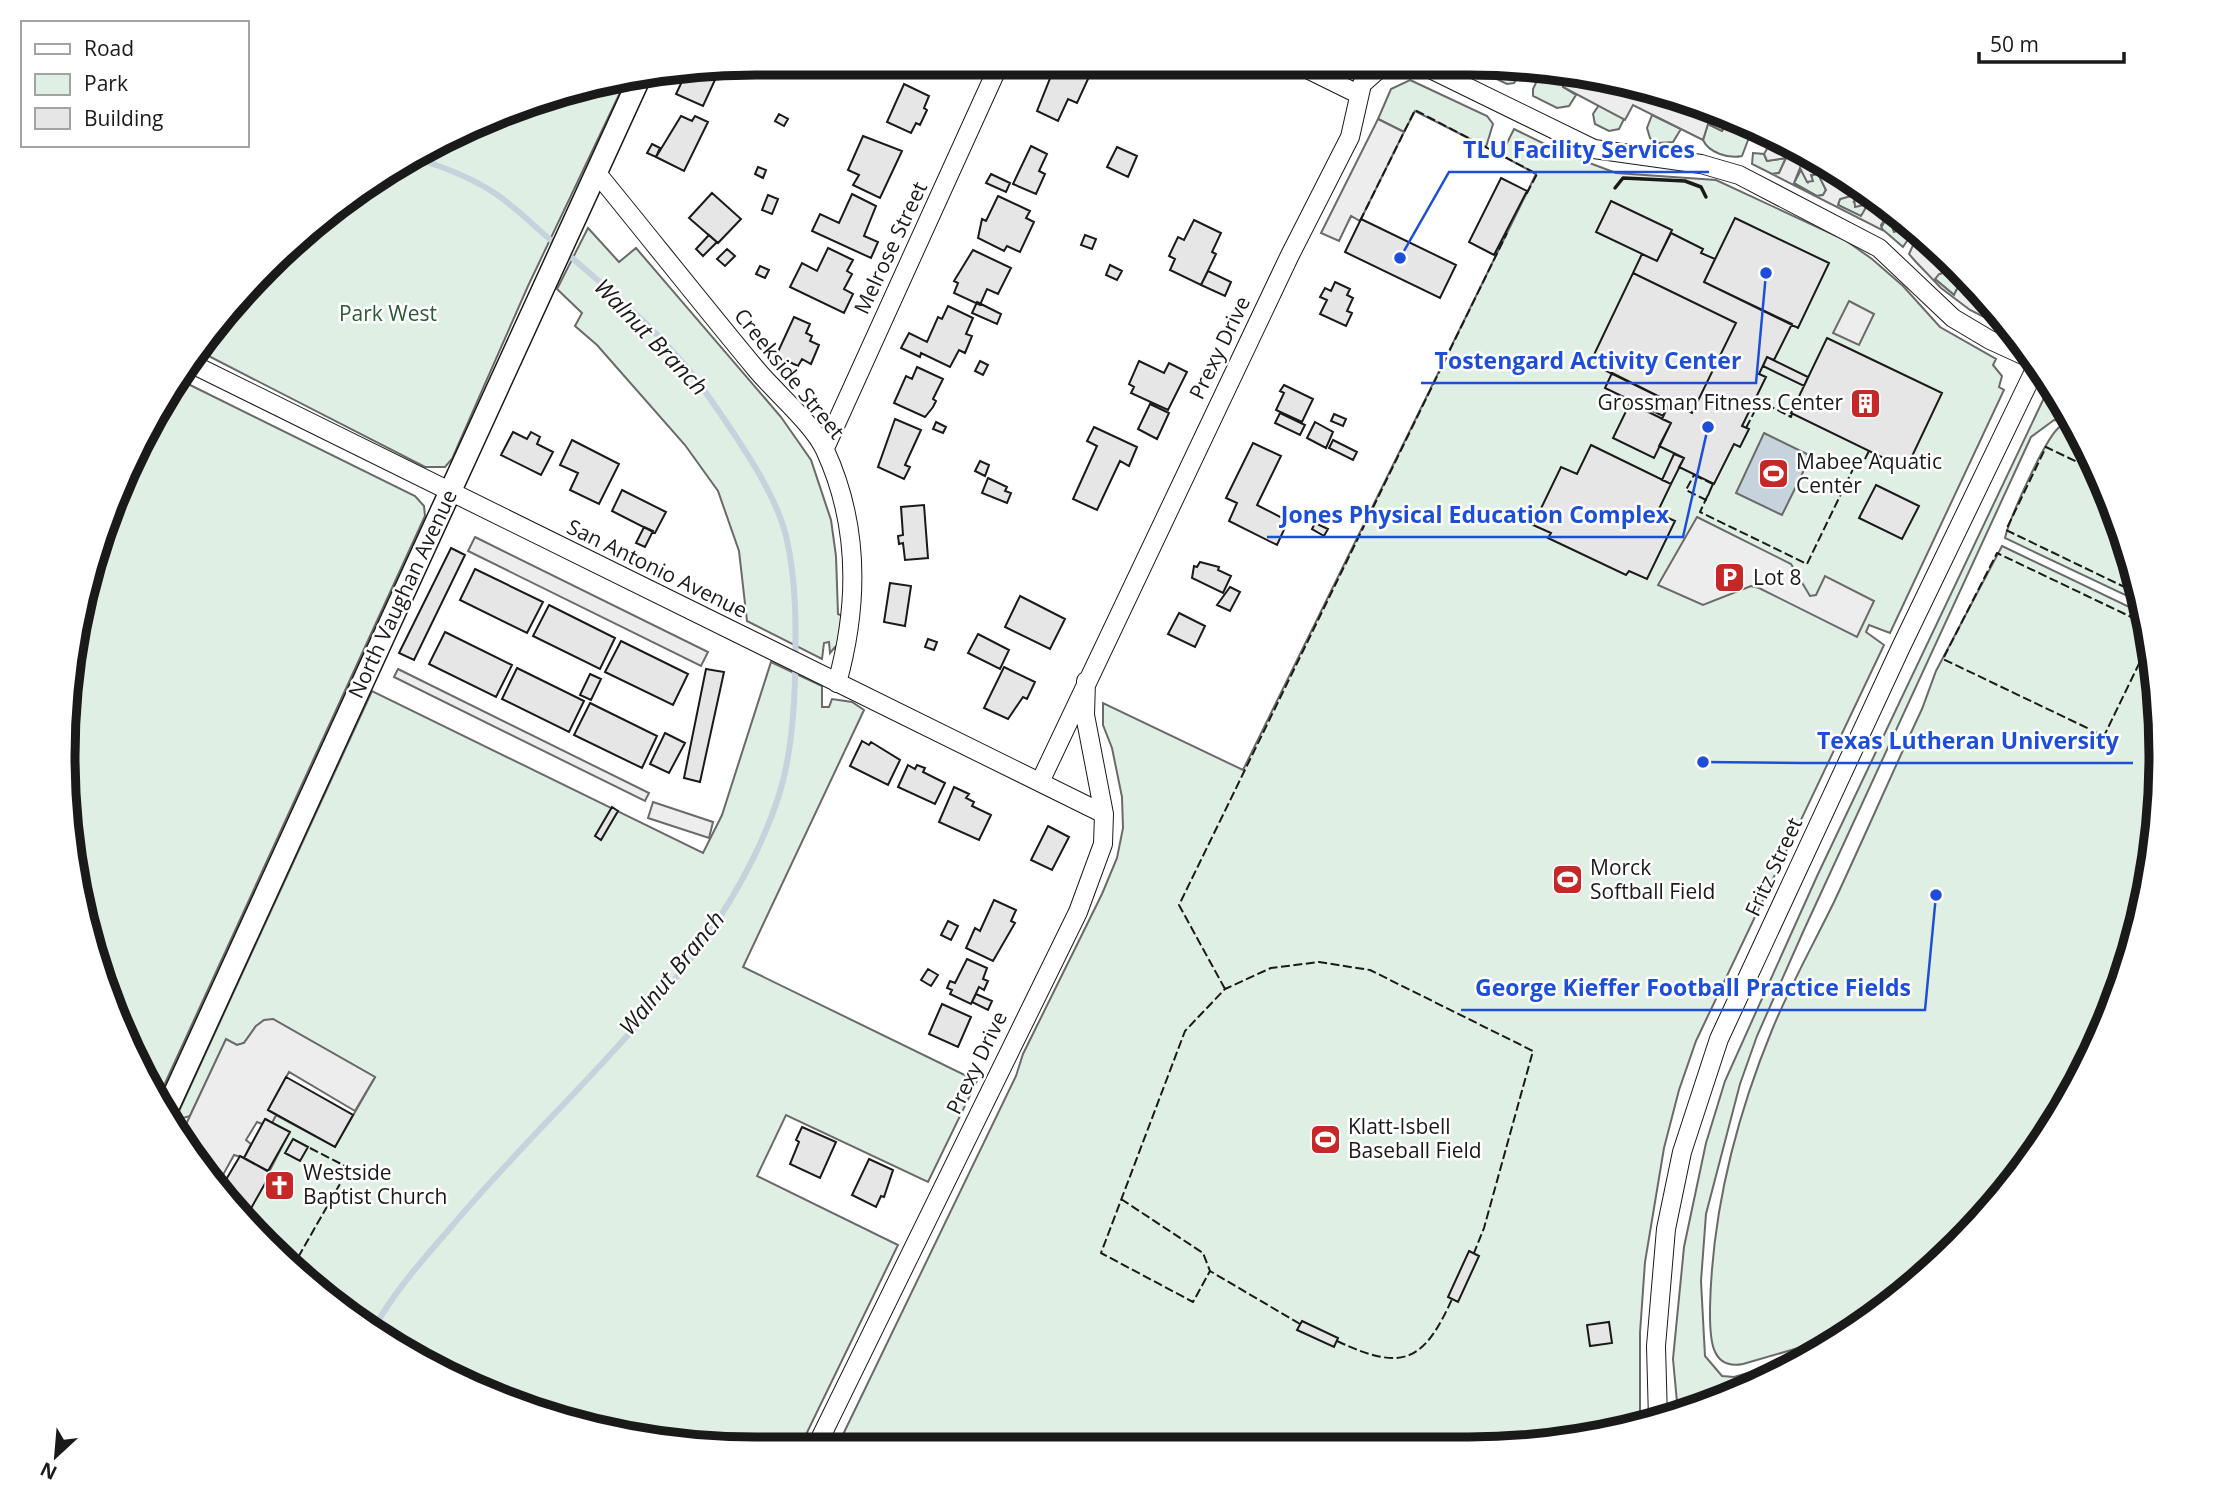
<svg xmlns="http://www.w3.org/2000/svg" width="2224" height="1512" viewBox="0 0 2224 1512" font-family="'Open Sans',sans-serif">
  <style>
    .green { fill: #e0efe3; stroke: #6a6a6a; stroke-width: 2 }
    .parking { fill: #ededed; stroke: #6a6a6a; stroke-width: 2; fill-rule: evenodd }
    .water { fill: #c6d2dc; stroke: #6a6a6a; stroke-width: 2 }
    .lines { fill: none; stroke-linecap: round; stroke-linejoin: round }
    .stream { stroke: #c6d2dc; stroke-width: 6 }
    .building { fill: #e6e6e6; stroke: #1a1a1a; stroke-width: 2 }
    .minor-casing { stroke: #1a1a1a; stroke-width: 20 }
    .tertiary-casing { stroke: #1a1a1a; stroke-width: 24 }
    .minor { stroke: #fff; stroke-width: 18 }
    .tertiary { stroke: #fff; stroke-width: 21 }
    .fence { stroke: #1a1a1a; stroke-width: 2; stroke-dasharray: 9 3.5; stroke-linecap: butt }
    .wall { stroke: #1a1a1a; stroke-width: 3.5 }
    .labels { text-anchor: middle; stroke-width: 5; stroke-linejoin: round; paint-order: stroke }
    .street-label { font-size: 21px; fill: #1a1a1a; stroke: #fff }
    .park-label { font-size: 21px; fill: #2b5a34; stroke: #fff }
    .poi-label { font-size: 21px; fill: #1a1a1a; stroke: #fff; text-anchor: start }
    .water-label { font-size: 23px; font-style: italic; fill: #1a1a1a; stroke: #fff }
    .rim { fill: none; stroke: #1a1a1a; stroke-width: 9 }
    .leader { fill: none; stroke: #1d4ed8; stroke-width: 2.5 }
    .callout-dot { fill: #1d4ed8; stroke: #fff; stroke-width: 2.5 }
    .callout-label { font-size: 23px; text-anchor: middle; font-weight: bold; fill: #1d4ed8; stroke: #fff; stroke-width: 5; stroke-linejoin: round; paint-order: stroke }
  </style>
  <rect width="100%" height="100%" fill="#fff"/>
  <path class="green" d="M1463 63H1468L1523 68 1514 83 1507 84Z
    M1542 70 1570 73 1563 87 1576 95 1569 106 1557 108 1533 96V89Z
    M627 78 528 286 452 459 445 467H425L197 350 206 334 299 235 371 180 534 100Z
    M1410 80 1487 116 1493 124 1486 147 1415 111 1404 132 1378 119 1391 89Z
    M1599 105 1625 117 1619 129 1609 131 1595 124 1593 114Z
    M1652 115 1681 129 1673 142 1658 143 1650 138 1647 128Z
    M1728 119 1753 127 1742 156C1729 159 1709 153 1703 140L1708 124 1722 131Z
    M1514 129 1563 153 1616 173 1716 180 1845 240 1872 259 1903 286 1940 327 1996 359 1993 365 2002 376 1999 387 2004 390 1890 633 1869 625 1866 632 1884 645 1696 1041 1679 1090 1664 1148 1645 1262 1640 1333V1425L1604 1436 1468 1449H836L1016 1076 1023 1054 1102 894 1117 858 1123 828 1122 797 1112 748 1103 725V703L1243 770 1536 174 1501 155Z
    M1753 153 1764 154 1767 161 1786 158 1779 173 1772 174 1752 164Z
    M1802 168 1808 182 1811 176 1818 173 1826 190 1823 195 1817 196 1794 183Z
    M1854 195 1856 201 1853 202 1868 204 1861 217 1838 205 1840 199Z
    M1888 215 1894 231 1900 230 1905 220 1918 234 1913 232 1903 247 1881 228Z
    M588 228 619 262 636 248 781 417 811 460 831 520 836 556 838 614 845 617 837 654 835 647 830 653 829 642 824 643 822 659 747 621 739 551 718 491 685 445 597 345 575 326 582 313 557 289Z
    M1950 270 1962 279 1954 295 1935 279 1939 274Z
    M180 380 415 496 424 506 425 516 156 1103 100 979 76 892 65 710 76 620 116 491Z
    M2054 389 2071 422 2054 420 2031 437 1803 932 1757 1036 1740 1084 1706 1214 1701 1281 1705 1356 1722 1376 1734 1377 1812 1354 1734 1396 1678 1413 1673 1359 1684 1247 1706 1143 1725 1081 1818 874 2043 400 2047 392Z
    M2061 426 2076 430 2108 490 2142 603 2005 538C2009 520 2047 433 2061 426Z
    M2002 546 2146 615 2148 620 2161 756 2148 891 2108 1021 2044 1141 1958 1246 1854 1332 1743 1364C1708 1371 1710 1332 1710 1308 1712 1213 1736 1118 1772 1030 1790 986 1813 945 1834 902 1864 838 1892 773 1922 709L1936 671Z
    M771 662 822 686V707H829L832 699 852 702 864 710 743 967 977 1081 928 1182 786 1115 757 1176 898 1245 799 1449H756L621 1436 449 1377 371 1332 266 1246 245 1219 289 1133 272 1123 276 1115 335 1147 375 1077 273 1019 256 1026 244 1043 237 1045 226 1040 190 1116 183 1118 179 1111 372 691 703 853 722 815Z"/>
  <path class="parking" d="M1570 73 1603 76 1728 119 1722 131 1708 124 1703 140 1633 105 1625 120 1563 87Z
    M1378 119 1404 132 1360 221 1351 216 1339 241 1321 233Z
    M1775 135 1890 206 1905 220 1900 230 1894 232 1888 215 1881 225 1882 230 1772 174 1779 173 1786 158 1767 161 1764 154ZM1800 168 1807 182 1813 181 1811 175 1818 174 1826 190 1823 195 1817 196 1794 183ZM1854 195 1855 207 1868 204 1861 216 1838 205 1840 199Z
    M1919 232 1958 266 2005 323 2004 327 1970 310 1941 288 1916 262 1909 254ZM1949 271 1952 280 1962 279 1954 295 1935 279 1939 274Z
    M1849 301 1874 314 1859 345 1833 333Z
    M1697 517 1791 564 1810 596 1816 595 1825 576 1874 601 1857 637 1759 588 1751 586 1703 605 1658 585Z
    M475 537 708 652 701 666 468 551Z
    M398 669 649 793 645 801 394 677Z
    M653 802 713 822 709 838 648 818Z
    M273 1019 375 1077 355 1111 289 1072 268 1110 276 1115 272 1123 266 1119 262 1124 257 1122 246 1140 251 1144 244 1158 234 1155 218 1184 181 1135 226 1039 237 1045 244 1043 256 1026 264 1020Z"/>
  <path class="water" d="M1764 433 1811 456 1782 515 1736 493Z"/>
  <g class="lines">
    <path class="stream" d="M372 1332C393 1292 423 1260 452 1226 564 1092 724 967 779 795 791 757 794 717 795 678 796 632 797 581 786 536 775 491 737 438 711 400 671 340 613 293 559 247 538 230 518 209 496 194 471 177 444 167 415 158"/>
  </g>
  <path class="building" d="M1055 66H1094L1077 103 1068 99 1058 121 1037 111Z
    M914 67H941L936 77Z
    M688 69H720L703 106 676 94Z
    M904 84 929 96 924 108 927 110 920 125 916 123 911 133 887 122Z
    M779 114 788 119 784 126 775 121Z
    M681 116 692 121 695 116 708 122 684 171 656 157Z
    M863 136 902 151 880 198 853 185 859 175 848 170Z
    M652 144 660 148 656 157 647 153Z
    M1031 146 1047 154 1039 171 1045 174 1036 194 1013 184Z
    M1117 147 1137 156 1128 177 1107 167Z
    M758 167 766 170 763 178 755 174Z
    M991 174 1010 183 1006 192 986 183Z
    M1501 178 1527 191 1494 255 1469 242Z
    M712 193 741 219 718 243 689 218Z
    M852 194 876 206 864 236 878 242 871 258 812 231 820 214 839 223Z
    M768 195 778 199 772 214 762 210Z
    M998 196 1030 211 1026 218 1034 222 1020 252 1007 246 1004 251 978 238 982 219 986 221Z
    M1611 201 1672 230 1657 261 1596 232Z
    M1735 218 1829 263 1798 328 1704 282Z
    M1361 219 1456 265 1440 298 1345 252Z
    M1194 220 1221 233 1212 252 1216 254 1201 285 1170 270 1175 259 1169 256 1178 237 1184 240Z
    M1671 233 1703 249 1701 253 1715 259 1704 282 1792 324 1774 360 1767 357 1759 374 1766 377 1742 426 1749 429 1740 447 1734 444 1714 484 1679 467 1684 458 1659 446 1671 423 1662 419 1670 402 1692 413 1736 323 1633 273 1642 254 1657 261Z
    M709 235 717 242 703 256 696 249Z
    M1085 235 1096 239 1092 249 1081 245Z
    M828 248 853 260 847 271 852 274 844 289 853 294 844 313 790 287 802 263 817 271Z
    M727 249 735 256 725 266 717 259Z
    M973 250 1011 268 998 294 987 289 980 305 954 293 958 283 954 281Z
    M1110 265 1122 271 1117 280 1106 275Z
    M760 266 769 270 765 278 756 274Z
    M1208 271 1231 282 1225 296 1201 285Z
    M1633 273 1736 323 1692 413 1590 363Z
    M1335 282 1350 289 1347 295 1353 298 1347 311 1352 313 1346 326 1320 314 1327 300 1320 297 1325 288 1331 291Z
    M977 302 1001 314 997 324 972 313Z
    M948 306 973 318 966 334 972 336 965 353 959 350 950 367 921 353 920 357 901 348 909 333 927 342 938 317 942 319Z
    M794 317 810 324 806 333 812 336 810 341 819 345 811 364 802 359 798 366 776 356Z
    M1827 338 1942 393 1906 469 1791 413Z
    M1767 357 1808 377 1804 386 1763 366Z
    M980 361 988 365 983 375 975 371Z
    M1139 361 1164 373 1169 363 1187 372 1168 410 1131 393 1134 387 1129 384Z
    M917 367 943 379 933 399 936 401 933 407 925 417 894 403 906 376 912 379Z
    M1612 373 1670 402 1663 416 1605 388Z
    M1284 385 1313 399 1302 422 1276 410 1284 393 1280 391Z
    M1630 403 1671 423 1654 458 1613 438Z
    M1150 404 1169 413 1157 439 1138 429Z
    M1280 413 1305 425 1300 435 1275 423Z
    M1334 414 1346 419 1343 426 1331 421Z
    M895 419 921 430 905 465 910 467 904 479 878 467Z
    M936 422 946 427 943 433 933 429Z
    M1315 422 1333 432 1326 448 1307 438Z
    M1094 427 1137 447 1129 466 1120 461 1097 510 1073 499 1097 446 1087 441Z
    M513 432 527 439 531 432 540 437 537 444 553 452 541 475 501 455Z
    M572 440 619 464 599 504 570 490 578 473 560 465Z
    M1333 440 1357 452 1353 460 1329 448Z
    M1253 443 1281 456 1257 505 1288 521 1277 545 1229 521 1237 503 1226 498Z
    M1591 445 1671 484 1657 513 1675 521 1647 579 1629 571 1626 575 1548 538 1551 533 1533 525 1561 467 1577 474Z
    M1674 454 1684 458 1671 484 1662 480Z
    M980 461 989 465 985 476 975 471Z
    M988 478 1007 487 1005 491 1011 493 1007 503 982 493Z
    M1876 485 1919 506 1902 539 1859 518Z
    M622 490 666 512 655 533 612 511Z
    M924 505 928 558 905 560 903 543 899 544 898 536 903 535 901 507Z
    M1315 523 1328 529 1324 536 1312 529Z
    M644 527 653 531 645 547 636 543Z
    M451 548 465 555 414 660 399 653Z
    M451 548 465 555 414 660 399 653Z
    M1200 562 1219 567 1218 570 1231 576 1223 593 1192 578 1194 566 1197 567Z
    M475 569 543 602 527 633 460 600Z
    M890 583 911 586 905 626 884 622Z
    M1230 587 1240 592 1230 611 1217 605Z
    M1020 596 1065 619 1050 649 1005 627Z
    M549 605 615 638 600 669 533 636Z
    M1179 613 1205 626 1195 647 1168 634Z
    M445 632 512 665 496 697 429 664Z
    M978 634 1009 650 1000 669 968 653Z
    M928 639 937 642 934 650 925 647Z
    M621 641 688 674 673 705 605 672Z
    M1004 667 1035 682 1027 699 1023 697 1008 719 984 708Z
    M517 668 584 701 569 732 502 699Z
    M706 669 724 672 700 782 684 778Z
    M590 674 601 679 591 700 580 695Z
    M590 703 657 736 642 768 574 735Z
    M665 733 685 743 669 773 650 764Z
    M862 741 869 745 871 742 900 760 888 785 850 766Z
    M908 765 915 769 917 765 925 768 923 772 945 783 935 804 898 787Z
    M954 787 969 794 966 798 974 802 972 806 991 815 979 840 939 822Z
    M612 807 618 811 601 840 595 836Z
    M1048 826 1069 837 1052 870 1031 860Z
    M994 900 1016 910 1011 921 1015 923 993 961 966 948 975 928 980 931Z
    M948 921 958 926 951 940 941 935Z
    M967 959 987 968 983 979 988 981 984 990 979 987 971 1004 950 994 952 990 947 988 950 981 955 983Z
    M928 969 938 975 931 986 921 980Z
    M976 994 992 1001 988 1010 972 1002Z
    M942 1004 971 1017 958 1047 929 1034Z
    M286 1077 353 1115 335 1147 268 1110Z
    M265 1119 290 1132 268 1171 244 1158Z
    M802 1127 836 1142 820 1178 790 1164 799 1142 796 1140Z
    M293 1139 308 1147 300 1161 285 1153Z
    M240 1156 271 1173 245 1219 221 1188Z
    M869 1159 893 1170 884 1197 881 1196 876 1207 852 1195Z
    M1469 1251 1479 1256 1458 1302 1448 1297Z
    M1302 1321 1338 1338 1334 1347 1297 1330Z
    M1609 1322 1612 1343 1590 1346 1587 1325Z"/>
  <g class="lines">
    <defs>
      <path id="minor" d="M1418 63 1594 149 1701 164 1739 175 1879 248 1953 318 1990 340 2036 361
        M1297 64 1358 94
        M596 172C650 238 702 304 756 369 775 392 814 425 825 450 860 526 859 604 837 683
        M190 363 1104 814
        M825 448 998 67
        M1040 782 1290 255 1350 137 1362 84 1380 68 1394 64
        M1658 1419 1656 1346 1666 1229 1682 1152 1719 1039 1901 647 2038 363
        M815 1449 1078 912 1103 844 1104 814 1085 715 1086 681"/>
      <path id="tertiary" d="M165 1114 641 75"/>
    </defs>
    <use href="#minor" class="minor-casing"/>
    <use href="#tertiary" class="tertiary-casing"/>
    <use href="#minor" class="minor"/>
    <use href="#tertiary" class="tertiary"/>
    <path class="fence" d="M1360 221 1415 110 1537 174 1526 195
      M1746 428 1760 401 1791 417 1792 414
      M2098 472 2046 447 2006 530 2139 594
      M1694 475 1713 484 1706 500 1686 490Z
      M1713 484 1700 512 1807 564 1856 463 1862 465 1869 451
      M2148 625 1997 553 1943 659 2104 736 2150 641
      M1225 989 1179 905 1507 233
      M1121 1199 1203 1253 1210 1271
      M292 1268 349 1168 308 1147
      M1300 1324 1210 1271 1193 1302 1101 1253 1185 1031 1225 989 1271 968 1319 962 1370 970 1533 1051 1484 1228 1474 1253
      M1337 1341C1401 1371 1423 1364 1452 1299"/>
    <path class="wall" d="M1615 188 1623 178 1685 181 1701 187 1706 197"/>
  </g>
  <defs>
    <symbol id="building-square" viewBox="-11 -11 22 22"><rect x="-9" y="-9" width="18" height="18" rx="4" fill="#c62828" stroke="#fff"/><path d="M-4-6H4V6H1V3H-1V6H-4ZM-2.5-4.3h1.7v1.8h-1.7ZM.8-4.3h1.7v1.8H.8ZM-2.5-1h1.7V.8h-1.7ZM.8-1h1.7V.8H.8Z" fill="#fff"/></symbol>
    <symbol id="stadium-square" viewBox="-11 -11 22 22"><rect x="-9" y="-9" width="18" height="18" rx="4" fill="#c62828" stroke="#fff"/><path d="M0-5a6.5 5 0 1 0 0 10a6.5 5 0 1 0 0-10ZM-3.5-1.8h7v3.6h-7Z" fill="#fff"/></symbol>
    <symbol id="parking-square" viewBox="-11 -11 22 22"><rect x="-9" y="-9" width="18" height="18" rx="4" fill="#c62828" stroke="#fff"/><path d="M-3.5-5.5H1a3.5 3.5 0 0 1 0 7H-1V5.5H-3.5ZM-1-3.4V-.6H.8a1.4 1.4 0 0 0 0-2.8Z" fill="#fff"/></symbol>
    <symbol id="church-square" viewBox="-11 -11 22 22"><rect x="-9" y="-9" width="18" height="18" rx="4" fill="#c62828" stroke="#fff"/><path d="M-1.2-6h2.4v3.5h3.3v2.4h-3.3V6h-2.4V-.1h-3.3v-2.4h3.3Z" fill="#fff"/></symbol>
  </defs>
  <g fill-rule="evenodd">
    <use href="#building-square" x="1848" y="386" width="35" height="35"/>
    <use href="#stadium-square" x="1756" y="456" width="35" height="35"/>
    <use href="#parking-square" x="1712" y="560" width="35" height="35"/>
    <use href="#stadium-square" x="1550" y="862" width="35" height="35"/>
    <use href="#stadium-square" x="1308" y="1122" width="35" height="35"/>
    <use href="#church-square" x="262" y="1168" width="35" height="35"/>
  </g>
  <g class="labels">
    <g class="street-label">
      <text transform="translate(891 248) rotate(-65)" y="7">Melrose Street</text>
      <text transform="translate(1220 348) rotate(-64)" y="7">Prexy Drive</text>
      <text transform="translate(789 374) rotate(51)" y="7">Creekside Street</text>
      <text transform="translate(657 569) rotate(26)" y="7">San Antonio Avenue</text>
      <text transform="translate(403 594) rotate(-65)" y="7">North Vaughan Avenue</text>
      <text transform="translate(1774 867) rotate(-65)" y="7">Fritz Street</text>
      <text transform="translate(977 1063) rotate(-64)" y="7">Prexy Drive</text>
    </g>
    <g class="park-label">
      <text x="388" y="321">Park West</text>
    </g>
    <g class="poi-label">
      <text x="1843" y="410" text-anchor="end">Grossman Fitness Center</text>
      <text x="1796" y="469">Mabee Aquatic<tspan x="1796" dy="24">Center</tspan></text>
      <text x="1753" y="585">Lot 8</text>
      <text x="1590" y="875">Morck<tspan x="1590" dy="24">Softball Field</tspan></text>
      <text x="1348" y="1134">Klatt-Isbell<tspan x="1348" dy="24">Baseball Field</tspan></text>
      <text x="303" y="1180">Westside<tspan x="303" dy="24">Baptist Church</tspan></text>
    </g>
    <g class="water-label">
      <text transform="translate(651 337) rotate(46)" y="8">Walnut Branch</text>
      <text transform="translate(672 973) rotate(-51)" y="8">Walnut Branch</text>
    </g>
  </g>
  <path d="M0 0H2224V1512H0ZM756 75H1468A681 681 0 0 1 2149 756V756A681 681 0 0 1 1468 1437H756A681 681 0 0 1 75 756V756A681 681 0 0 1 756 75Z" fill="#fff" fill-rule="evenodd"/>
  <path class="rim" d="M756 75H1468A681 681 0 0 1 2149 756V756A681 681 0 0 1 1468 1437H756A681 681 0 0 1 75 756V756A681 681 0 0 1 756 75Z"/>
  <path class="leader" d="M1400 258L1449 172H1709M1766 273L1756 383H1421M1708 427L1683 537H1267M1703 762L1803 763H2133M1936 895L1925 1010H1461"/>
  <g class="callout-dot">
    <circle cx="1400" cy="258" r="7"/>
    <circle cx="1766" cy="273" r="7"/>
    <circle cx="1708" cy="427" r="7"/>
    <circle cx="1703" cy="762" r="7"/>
    <circle cx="1936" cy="895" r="7"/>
  </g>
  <g class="callout-label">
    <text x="1579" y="158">TLU Facility Services</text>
    <text x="1588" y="369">Tostengard Activity Center</text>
    <text x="1475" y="523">Jones Physical Education Complex</text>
    <text x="1968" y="749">Texas Lutheran University</text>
    <text x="1693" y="996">George Kieffer Football Practice Fields</text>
  </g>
  <rect x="21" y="21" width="228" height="126" fill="#ffffff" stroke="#a3a3a3" stroke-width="2"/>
  <rect x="35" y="44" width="35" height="10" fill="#ffffff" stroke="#a3a3a3" stroke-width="2"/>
  <text x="84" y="56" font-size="21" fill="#1a1a1a">Road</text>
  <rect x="35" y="74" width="35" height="21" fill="#e0efe3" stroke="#a3a3a3" stroke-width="2"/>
  <text x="84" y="91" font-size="21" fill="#1a1a1a">Park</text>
  <rect x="35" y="108" width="35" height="21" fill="#e6e6e6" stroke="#a3a3a3" stroke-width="2"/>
  <text x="84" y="126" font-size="21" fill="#1a1a1a">Building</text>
  <g transform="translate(56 1456) rotate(206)" stroke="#ffffff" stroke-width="5" paint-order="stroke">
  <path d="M0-5L12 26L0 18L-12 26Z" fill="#1a1a1a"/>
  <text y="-10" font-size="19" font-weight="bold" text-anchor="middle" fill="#1a1a1a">N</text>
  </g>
  <path d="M1979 52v10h145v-10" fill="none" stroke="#1a1a1a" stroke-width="3.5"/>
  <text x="1990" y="52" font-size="21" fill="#1a1a1a" stroke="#ffffff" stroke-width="5" paint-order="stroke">50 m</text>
</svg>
